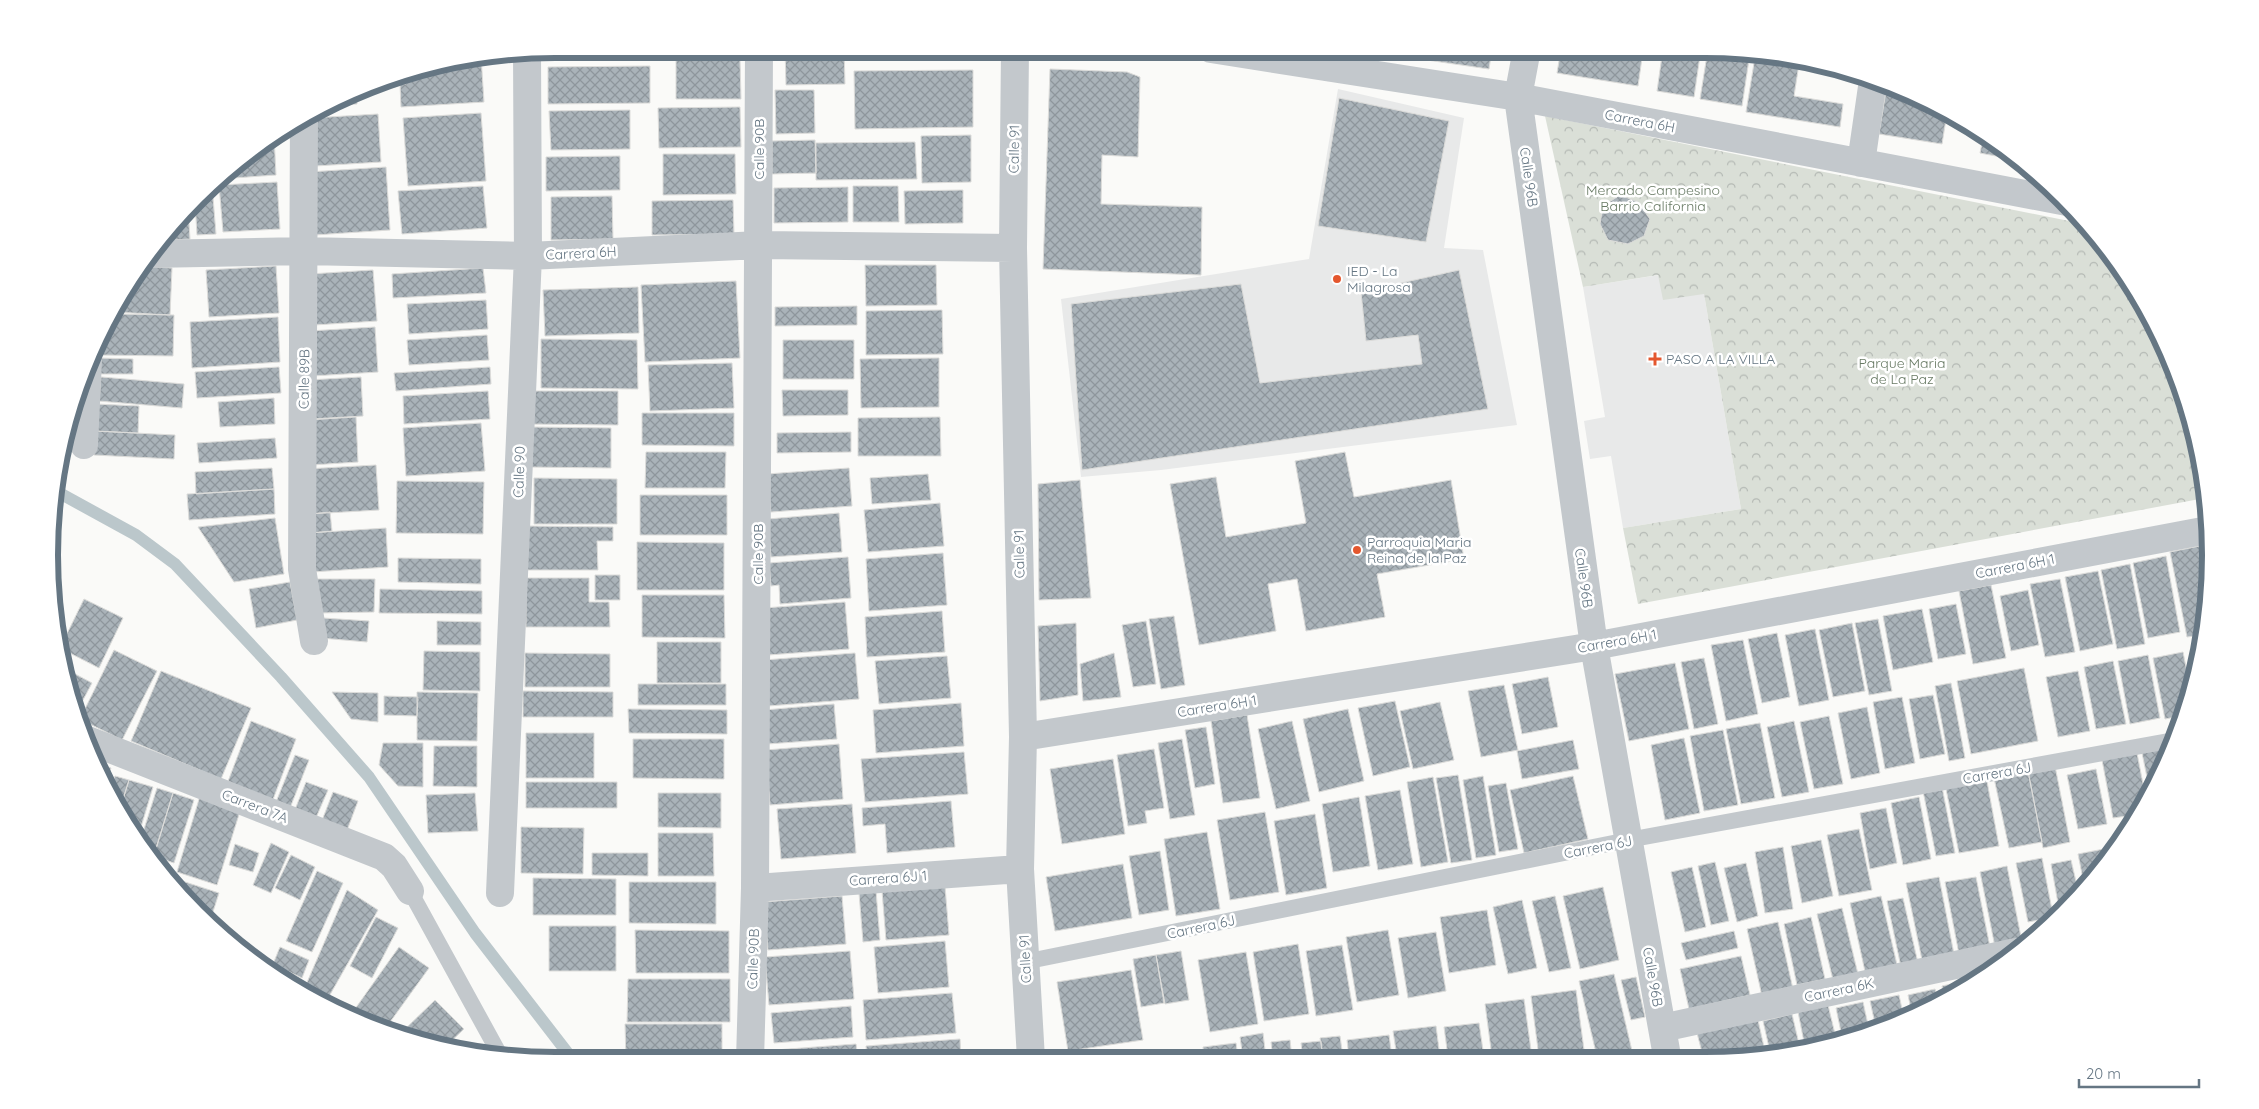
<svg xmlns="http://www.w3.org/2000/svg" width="2259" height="1109" viewBox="0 0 2259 1109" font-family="Quicksand,sans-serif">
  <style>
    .built { fill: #e8e9e9 }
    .park { fill: url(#park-crowns) }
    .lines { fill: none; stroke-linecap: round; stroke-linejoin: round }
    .stream { stroke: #bbc7cb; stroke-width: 12 }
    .building { fill: url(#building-cross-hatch); stroke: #dcdcda }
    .lane { stroke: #c3c8cc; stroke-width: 16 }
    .street { stroke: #c3c8cc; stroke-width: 28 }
    .poi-dot { fill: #e4572e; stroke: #fff; stroke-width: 2 }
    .labels { text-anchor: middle; stroke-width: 5; stroke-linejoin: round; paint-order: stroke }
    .street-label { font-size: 14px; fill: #657683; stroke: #fff }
    .park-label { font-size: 14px; fill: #687a64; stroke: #fff }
    .poi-label { font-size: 14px; fill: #657683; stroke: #fff; text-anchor: start }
    .rim { fill: none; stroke: #657683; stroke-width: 6 }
  </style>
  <defs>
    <pattern id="park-crowns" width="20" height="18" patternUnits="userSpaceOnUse" patternTransform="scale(1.25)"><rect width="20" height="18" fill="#dadfd7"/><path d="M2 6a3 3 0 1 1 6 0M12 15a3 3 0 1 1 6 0" fill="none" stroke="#b4b9b4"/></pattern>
    <pattern id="building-cross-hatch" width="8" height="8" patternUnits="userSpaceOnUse" patternTransform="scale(1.25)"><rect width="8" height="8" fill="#aab3b9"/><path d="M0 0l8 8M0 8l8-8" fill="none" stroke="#8e969c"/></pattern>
  </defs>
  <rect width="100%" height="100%" fill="#fafaf8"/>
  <path class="built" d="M1338 89 1464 118 1444 248 1483 250 1517 425 1161 470 1081 477 1061 299 1309 259Z
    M1659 275 1704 294 1741 509 1623 528 1611 456 1590 459 1584 421 1605 417 1583 287Z"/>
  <path class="park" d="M1545 116 2084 224 2125 274 2172 361 2201 456 2205 498 1638 604 1623 528 1741 509 1704 294 1663 300 1658 275 1583 287Z"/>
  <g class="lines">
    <path class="stream" d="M54 490 136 535 175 564 281 677 369 777 475 933 573 1060"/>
  </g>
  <path class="building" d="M552 49H642V59L552 60Z
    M785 49H844L845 84 786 85Z
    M864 49H961L962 53 864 55Z
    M1414 49H1492L1489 69 1413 58Z
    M1561 49H1626L1643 51 1638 86 1557 73Z
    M1663 49H1701L1694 97 1657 91Z
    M1708 49 1750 53 1742 106 1700 99Z
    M481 56 484 102 401 107 400 84H406L405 72 456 58Z
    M1755 57 1799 64 1794 96 1843 104 1840 127 1746 112Z
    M676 60H740L741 99H676Z
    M650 66V103L548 104V67Z
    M1050 69 1127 72 1140 77 1138 157 1102 155 1101 204 1202 207 1201 275 1043 269Z
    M973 70V127L855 129 854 71Z
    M775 90H814L815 133 776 134Z
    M1886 91 1914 96 1947 113 1942 144 1879 134Z
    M356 92 357 104 326 105Z
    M1339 98 1449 121 1426 242 1318 226Z
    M740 107 741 147 659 148 658 108Z
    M630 110V149L551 150 549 111Z
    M481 113 486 181 408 186 403 118Z
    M378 114 381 162 315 166 312 118Z
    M1984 133 1986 134 2017 160 1980 153Z
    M274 135 276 175 219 179 246 153Z
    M971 135V182L922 183 921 136Z
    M815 140 816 173 772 174V141Z
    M915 142 917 179 816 180V143Z
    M663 154H735L736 194 663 195Z
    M620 156V190L546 191V157Z
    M386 167 390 230 314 235 309 172Z
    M277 182 280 229 223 232 219 185Z
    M212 185 216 234 197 235 195 202Z
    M483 186 487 228 402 234 398 191Z
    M853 186H898L899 222H853Z
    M848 187V222L774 223V188Z
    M963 190V223L905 224 904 191Z
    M1620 195 1638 202 1650 219 1644 236 1628 244 1608 240 1600 224 1603 206Z
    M612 196 613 239 551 240V197Z
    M733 200 734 234 652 235V201Z
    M188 208 190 239 174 240 173 223Z
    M865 265H936L937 305 866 306Z
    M139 266 172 268 170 315 114 312Z
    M276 266 279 313 209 317 206 270Z
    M483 268 486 293 393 298 392 274Z
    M373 270 377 321 314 325 310 274Z
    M1459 270 1488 409 1082 470 1071 304 1241 284 1260 383 1422 364 1418 335 1366 341 1361 292Z
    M736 281 740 358 645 362 641 285Z
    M638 287 639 333 545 336 543 290Z
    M486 300 488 329 409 334 407 304Z
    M857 306V325L775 326V307Z
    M942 310 943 354 866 355V311Z
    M113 314 174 315 173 356 100 355V337Z
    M278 317 280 362 192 368 190 322Z
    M375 327 378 372 312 376 309 331Z
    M487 335 489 360 409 365 407 340Z
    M541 339 637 340 638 389 541 388Z
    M783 340H854V379H783Z
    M98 358 133 359V374H98Z
    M939 358V407L861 408 860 359Z
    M732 363 734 408 650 411 648 365Z
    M279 367 281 393 197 398 195 372Z
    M490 367 491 384 396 391 394 373Z
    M101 377 184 384 182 408 99 401Z
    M361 377 363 416 311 419 308 380Z
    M782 390H848V415L783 416Z
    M488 391 490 419 404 424 403 396Z
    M528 391H618V425L528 424Z
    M274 398 275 424 220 427 218 402Z
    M95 404 139 406 138 433 94 431Z
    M642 413H734V446L642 445Z
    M356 417 358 462 311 465 308 420Z
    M940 417 941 456H858V418Z
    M481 423 485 471 406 476 403 428Z
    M530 427 611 428V468L530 467Z
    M94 431 175 435 174 459 94 455Z
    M851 432V452L777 453V433Z
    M275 438 277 458 199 463 197 443Z
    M646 452H726L725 488H645Z
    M1345 452 1354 497 1451 480 1464 559 1377 574 1385 617 1306 631 1297 579 1268 584 1276 631 1199 645 1170 484 1216 477 1226 537 1306 523 1295 461Z
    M376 465 379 510 309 514 306 469Z
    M272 468 274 489 196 494 195 472Z
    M849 468 852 506 771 512 767 474Z
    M928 474 931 500 872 504 870 478Z
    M534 478 617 479V524H534Z
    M1080 480 1091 598 1039 600 1038 484Z
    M397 481 484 482 483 534 396 533Z
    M274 489 275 514 189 520 187 494Z
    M640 495H727V535H640Z
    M940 503 944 546 868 552 864 510Z
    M330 512 332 531 310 533 309 514Z
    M839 513 842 552 771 557 768 519Z
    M275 518 284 574 234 582 198 527Z
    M527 526 613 527V541H597L598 570H527Z
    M386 528 388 567 312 572 309 533Z
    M637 542 724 543V590H637Z
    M2200 546 2208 581 2202 635 2187 637 2170 552Z
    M943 553 947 605 869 611 866 559Z
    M2166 556 2180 632 2148 638 2133 563Z
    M848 557 851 598 780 604 779 585 771 586 769 563Z
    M398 558 481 559V584L398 582Z
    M2130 564 2145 644 2117 649 2101 570Z
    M2098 571 2113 644 2080 651 2065 577Z
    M595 575H620V600H595Z
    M526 578H589V602H609L610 627H526Z
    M317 579H375L374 612 317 613Z
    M2060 579 2075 652 2045 657 2030 584Z
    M290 582 297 620 256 628 249 589Z
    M1991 585 2006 658 1973 664 1959 591Z
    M380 589 482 591V614L379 613Z
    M2028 590 2039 645 2011 651 2000 596Z
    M642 595H724L725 638 642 637Z
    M84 599 123 618 99 668 60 648Z
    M845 602 849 649 768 655 764 608Z
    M1956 604 1966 654 1938 659 1929 609Z
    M1922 609 1933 662 1893 670 1883 616Z
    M942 611 945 652 867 657 865 617Z
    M1174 616 1185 685 1161 689 1149 619Z
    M323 618 369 621 367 642 321 638Z
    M53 619 65 625 58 640 53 620Z
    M1878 619 1892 691 1869 695 1855 623Z
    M437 621 481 622V645H437Z
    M1146 621 1156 684 1133 687 1122 625Z
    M1076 623 1078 695 1040 701 1038 626Z
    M1852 623 1865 691 1833 697 1819 630Z
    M1815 629 1829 700 1799 706 1785 635Z
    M1777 633 1790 697 1762 703 1748 639Z
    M1743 640 1758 714 1726 721 1711 645Z
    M657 642H721V683H657Z
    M114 650 157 671 122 740 80 719Z
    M424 651 480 652V691L423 690Z
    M2183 652 2190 687 2181 716 2165 719 2153 658Z
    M2201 652 2200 653 2194 673 2191 654Z
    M525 653 610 654V687H525Z
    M855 653 859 699 768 706 764 660Z
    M1114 653 1121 697 1083 701 1080 664Z
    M2148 655 2160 718 2130 724 2118 661Z
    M947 656 951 698 879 704 875 661Z
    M1704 658 1718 724 1694 729 1681 662Z
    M2113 661 2126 724 2096 729 2084 667Z
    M1675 663 1689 729 1629 741 1615 674Z
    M64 668 92 683 75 715Z
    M2024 668 2038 741 1971 754 1957 681Z
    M161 671 251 708 221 779 131 741Z
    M2078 671 2090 731 2058 737 2046 677Z
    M1548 677 1558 727 1522 734 1512 684Z
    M1951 683 1965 758 1949 761 1935 686Z
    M638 684H726V705H638Z
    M1504 685 1518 750 1481 757 1468 691Z
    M523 691 613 692V717H523Z
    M332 692 378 693V722L351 719Z
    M417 692 478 693 477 741 417 740Z
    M1933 695 1945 754 1920 759 1909 699Z
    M384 696 418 697 417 716 384 715Z
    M1902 697 1915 763 1885 769 1873 702Z
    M1395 701 1410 767 1373 776 1358 708Z
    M1440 702 1454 760 1413 769 1400 711Z
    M961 703 964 746 876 753 873 710Z
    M834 704 837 739 767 744 764 710Z
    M1867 707 1880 773 1851 779 1838 713Z
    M628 709 727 710V734L629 733Z
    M1348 709 1364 781 1319 792 1303 719Z
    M1247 715 1260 798 1223 803 1211 721Z
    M1829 716 1843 784 1814 789 1800 722Z
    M251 721 296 739 272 802 227 784Z
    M1292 721 1310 801 1276 809 1258 729Z
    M1794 721 1809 792 1782 797 1767 727Z
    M1760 723 1775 798 1741 804 1726 729Z
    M1206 727 1215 784 1195 788 1185 730Z
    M1723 730 1738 805 1704 811 1690 736Z
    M526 733H594V778H526Z
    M1684 738 1700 813 1665 820 1651 745Z
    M633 739H724V779L633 778Z
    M1182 739 1195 815 1170 819 1158 743Z
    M1573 740 1579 769 1522 779 1517 751Z
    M383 743H423V787L398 786 379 765Z
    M839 744 843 799 770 805 766 750Z
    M434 746H477V787L433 786Z
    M2169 748 2170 751 2149 787 2142 753Z
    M1154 749 1164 808 1145 811 1147 823 1128 826 1117 755Z
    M964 752 968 794 865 802 861 759Z
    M2137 753 2145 794 2133 815 2113 818 2102 760Z
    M295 755 309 760 290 808 276 802Z
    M1113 759 1125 834 1062 844 1050 769Z
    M95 763 111 768 105 786 101 778Z
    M2055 766 2070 842 2043 848 2028 771Z
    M2096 769 2107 824 2078 829 2067 775Z
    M2028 771 2042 842 2009 848 1994 778Z
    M1458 775 1472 860 1451 863 1436 778Z
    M115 776 129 780 120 809 110 792Z
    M1483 776 1496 855 1476 858 1463 780Z
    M1573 776 1588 839 1524 853 1510 790Z
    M1986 776 1999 846 1959 853 1945 784Z
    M1433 777 1448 862 1421 867 1407 782Z
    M129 780 153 787 138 837 120 809Z
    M306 782 328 790 315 820 294 812Z
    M526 782H617V808H526Z
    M1506 783 1518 849 1499 852 1488 786Z
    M1942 787 1955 853 1936 856 1923 791Z
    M157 788 173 793 152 861 140 842Z
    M1400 790 1413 864 1378 870 1365 796Z
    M333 792 358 801 346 833 321 823Z
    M173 793 194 800 174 863 154 856Z
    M475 793 478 831 428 833 426 795Z
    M658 793H721V828L658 827Z
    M200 796 241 808 217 885 177 872Z
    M1359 797 1370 866 1333 872 1322 804Z
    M1919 797 1931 859 1903 865 1891 803Z
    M951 801 955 847 887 853 885 824 863 826 862 808Z
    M852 804 856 853 781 859 777 809Z
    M1886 808 1897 863 1870 869 1860 813Z
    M1265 812 1279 892 1230 900 1217 820Z
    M1315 814 1327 888 1286 895 1274 821Z
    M521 827 584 828 583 874 521 873Z
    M1859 829 1872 890 1839 896 1827 835Z
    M1207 832 1220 909 1176 916 1164 839Z
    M658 833H713L714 876H658Z
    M1821 840 1833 896 1802 903 1791 846Z
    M271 843 289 852 271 893 253 885Z
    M235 844 259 853 253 872 229 865Z
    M1783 847 1793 909 1765 913 1755 852Z
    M2109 848 2110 854 2106 863 2084 884 2078 854Z
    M1160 851 1169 910 1139 915 1129 856Z
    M592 853H648V876L592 875Z
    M291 855 315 867 300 900 275 888Z
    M2042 858 2053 915 2050 918 2028 922 2016 863Z
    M2071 860 2078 890 2059 909 2051 864Z
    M1715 862 1729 921 1711 925 1698 866Z
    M1746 863 1758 916 1737 922 1724 868Z
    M1123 864 1132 918 1055 931 1046 877Z
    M2007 866 2022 942 1995 947 1980 872Z
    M1692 867 1706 927 1685 932 1671 872Z
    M317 871 343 883 312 952 286 941Z
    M1939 877 1954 954 1922 960 1906 883Z
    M1976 877 1990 947 1959 954 1945 882Z
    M533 878 616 879V915H533Z
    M176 879 219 893 211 918 197 912 174 886Z
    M629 882H716V924L629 923Z
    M945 886 949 935 886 940 882 891Z
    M1603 887 1619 960 1580 969 1563 896Z
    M347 890 378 910 327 1000 305 987Z
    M876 891 880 940 863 942 859 893Z
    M842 896 846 944 768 950 764 902Z
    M1555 896 1571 968 1549 972 1532 901Z
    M1881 896 1898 969 1866 976 1850 903Z
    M1903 898 1918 963 1901 967 1887 901Z
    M1522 900 1537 968 1508 974 1493 907Z
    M1842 908 1858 974 1833 980 1817 914Z
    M1487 910 1496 965 1449 973 1440 917Z
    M376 917 398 928 372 978 350 966Z
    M1811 917 1825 979 1797 985 1784 924Z
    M1778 922 1793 989 1762 996 1747 929Z
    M549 926H616V971H549Z
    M635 930 729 931V973H636Z
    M1388 930 1399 995 1357 1002 1346 937Z
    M1734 931 1738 948 1686 960 1681 943Z
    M1436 932 1446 991 1408 998 1398 938Z
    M945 941 949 987 878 993 874 947Z
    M1298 944 1309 1014 1264 1021 1253 952Z
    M1342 945 1353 1010 1316 1016 1306 951Z
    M280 947 309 960 302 978 273 964Z
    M399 947 429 968 385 1029 350 1016Z
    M850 951 854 999 769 1005 765 957Z
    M1181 951 1189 1000 1165 1004 1156 955Z
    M1246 952 1258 1024 1210 1032 1198 960Z
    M1156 955 1164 1003 1141 1007 1133 959Z
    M1741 956 1750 995 1689 1009 1680 969Z
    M261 965 302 981 299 989 273 975Z
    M1131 970 1143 1040 1068 1051 1057 982Z
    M1614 974 1633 1055 1597 1057 1579 981Z
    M1636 977 1645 1017 1631 1020 1621 980Z
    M628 979H730V1022H627Z
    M1970 980 1944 995 1942 986Z
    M1935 989 1938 999 1912 1014 1908 995Z
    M1576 990 1585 1057H1539L1531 996Z
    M952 993 956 1033 866 1040 863 1000Z
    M1899 995 1904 1018 1876 1028 1870 1001Z
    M1524 999 1532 1057H1492L1485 1004Z
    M435 1000 464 1029 445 1047 400 1034Z
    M1863 1002 1869 1029 1842 1037 1836 1008Z
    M1828 1005 1836 1038 1805 1047 1798 1012Z
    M851 1006 853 1037 774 1043 771 1013Z
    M1792 1014 1800 1048 1771 1056 1763 1021Z
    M1758 1020 1766 1056H1703L1697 1033Z
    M1479 1023 1484 1057H1448L1444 1027Z
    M625 1024H722V1060H626Z
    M1436 1026 1440 1057H1397L1393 1031Z
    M1263 1033 1266 1058H1243L1240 1037Z
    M1389 1035 1392 1057H1349L1347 1040Z
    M1340 1036 1343 1057H1323L1320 1038Z
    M960 1039 961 1059H867L866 1046Z
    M1290 1040 1292 1058H1273L1271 1042Z
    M1321 1041 1323 1057 1303 1058 1301 1043Z
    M1236 1043 1238 1058H1204L1203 1047Z
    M856 1044 858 1059H776L775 1050Z
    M1191 1050 1193 1058H1159L1158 1054Z"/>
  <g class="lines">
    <path class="lane" d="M410 891 500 1055
      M1024 962 1628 840 2174 740"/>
    <path class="street" d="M1015 49 1013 248 1023 737 1020 869 1031 1059
      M1211 49 1518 97 2067 202
      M1527 49 1518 97 1594 646 1667 1056
      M304 115 302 569 314 641
      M1861 163 1873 80
      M149 254 305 251 528 256 760 245 1013 248
      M84 445 88 360
      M1023 737 1594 646 2208 530
      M85 739 384 857 394 866 410 891
      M755 888 1020 869
      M500 893 528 256 527 51
      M1662 1028 2016 952
      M750 1060 755 888 759 49"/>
  </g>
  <g class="poi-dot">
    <circle cx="1337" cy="279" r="5"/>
    <path d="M1652.5 351.5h5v5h5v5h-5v5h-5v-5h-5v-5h5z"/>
    <circle cx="1357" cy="550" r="5"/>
  </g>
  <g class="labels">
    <g class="street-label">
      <text transform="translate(1640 121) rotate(11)" y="5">Carrera 6H</text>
      <text transform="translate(759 149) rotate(-90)" y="5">Calle 90B</text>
      <text transform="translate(1014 149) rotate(-89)" y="5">Calle 91</text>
      <text transform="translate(1529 177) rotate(82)" y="5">Calle 96B</text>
      <text transform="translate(581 253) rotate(-3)" y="5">Carrera 6H</text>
      <text transform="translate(304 379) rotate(-89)" y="5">Calle 89B</text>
      <text transform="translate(519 472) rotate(-88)" y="5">Calle 90</text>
      <text transform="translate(758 554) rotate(-90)" y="5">Calle 90B</text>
      <text transform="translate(1019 554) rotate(-91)" y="5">Calle 91</text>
      <text transform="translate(2015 566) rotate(-11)" y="5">Carrera 6H 1</text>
      <text transform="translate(1584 578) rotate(82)" y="5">Calle 96B</text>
      <text transform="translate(1617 641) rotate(-10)" y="5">Carrera 6H 1</text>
      <text transform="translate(1217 706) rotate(-9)" y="5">Carrera 6H 1</text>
      <text transform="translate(1997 773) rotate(-10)" y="5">Carrera 6J</text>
      <text transform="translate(255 806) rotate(21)" y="5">Carrera 7A</text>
      <text transform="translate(1598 847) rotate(-11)" y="5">Carrera 6J</text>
      <text transform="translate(888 878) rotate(-4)" y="5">Carrera 6J 1</text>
      <text transform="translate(1201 927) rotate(-12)" y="5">Carrera 6J</text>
      <text transform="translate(753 959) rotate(-88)" y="5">Calle 90B</text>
      <text transform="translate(1025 959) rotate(-93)" y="5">Calle 91</text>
      <text transform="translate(1653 977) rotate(80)" y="5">Calle 96B</text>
      <text transform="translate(1839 990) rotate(-12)" y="5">Carrera 6K</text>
    </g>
    <g class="park-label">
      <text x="1653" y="195">Mercado Campesino<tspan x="1653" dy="16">Barrio California</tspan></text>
      <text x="1902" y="368">Parque Maria<tspan x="1902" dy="16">de La Paz</tspan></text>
    </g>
    <g class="poi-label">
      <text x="1347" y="276">IED - La<tspan x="1347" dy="16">Milagrosa</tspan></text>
      <text x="1666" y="364">PASO A LA VILLA</text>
      <text x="1367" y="547">Parroquia Maria<tspan x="1367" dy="16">Reina de la Paz</tspan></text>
    </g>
  </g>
  <path d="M0 0H2259V1109H0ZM555 58H1705A497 497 0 0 1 2202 555V555A497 497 0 0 1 1705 1052H555A497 497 0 0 1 58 555V555A497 497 0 0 1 555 58Z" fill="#fff" fill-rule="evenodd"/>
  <path class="rim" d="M555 58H1705A497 497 0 0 1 2202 555V555A497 497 0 0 1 1705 1052H555A497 497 0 0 1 58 555V555A497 497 0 0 1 555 58Z"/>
  <path d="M2079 1079v8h120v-8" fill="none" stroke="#657683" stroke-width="2.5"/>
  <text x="2086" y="1079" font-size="15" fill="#657683" stroke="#ffffff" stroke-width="4" paint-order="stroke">20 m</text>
</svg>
